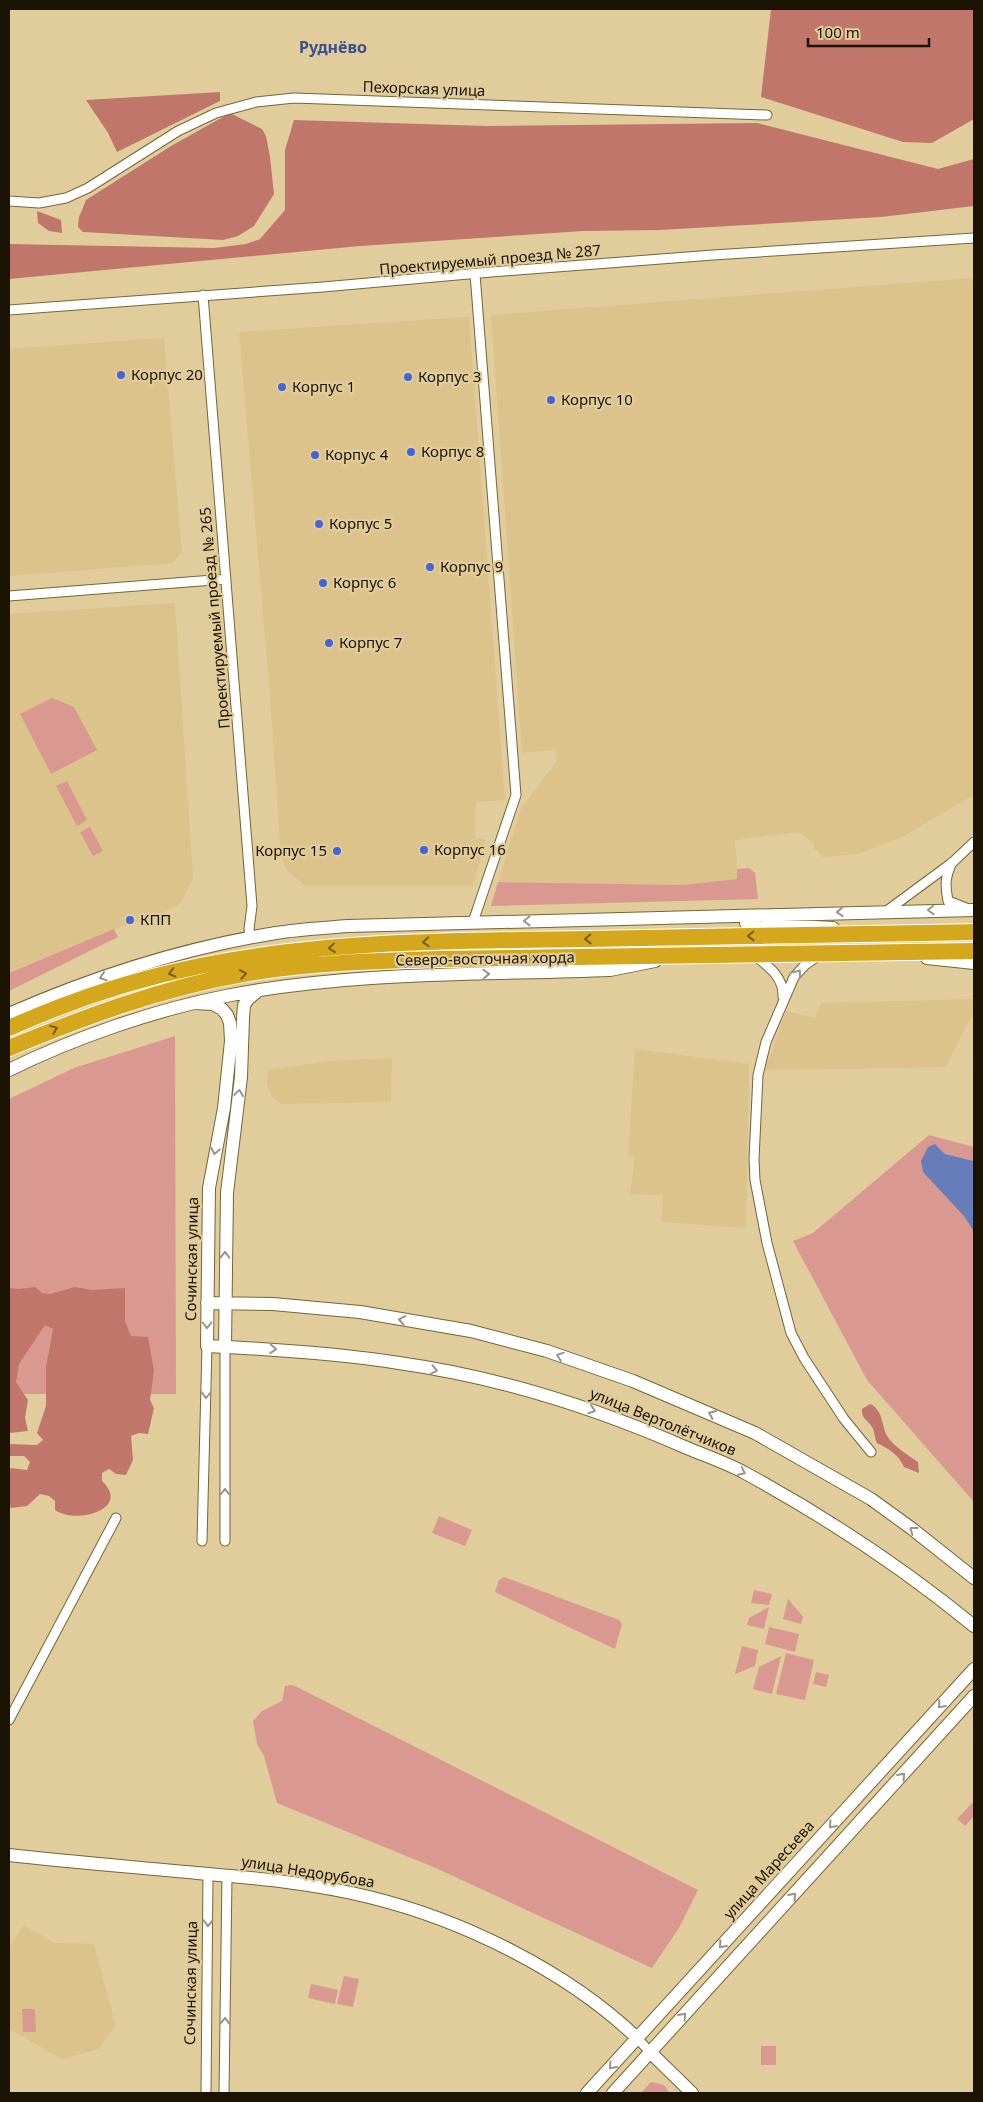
<svg xmlns="http://www.w3.org/2000/svg" width="983" height="2102" viewBox="0 0 983 2102" font-family="'Noto Sans',sans-serif">
  <style>
    .built { fill: #dbc38b }
    .green { fill: #d99991 }
    .forest { fill: #c1766c }
    .water { fill: #667dba }
    .lines { fill: none; stroke-linecap: round; stroke-linejoin: round }
    .street-casing { stroke: #776537; stroke-width: 11 }
    .secondary-casing { stroke: #776537; stroke-width: 14 }
    .highway-casing { stroke: #fff; stroke-width: 18 }
    .street { stroke: #fff; stroke-width: 9 }
    .secondary { stroke: #fff; stroke-width: 12 }
    .highway { stroke: #d5a71d; stroke-width: 16 }
    .oneway { stroke: #98958d }
    .oneway2 { stroke: #785d10 }
    .poi-dot { fill: #4365d8; stroke: #e1cc9b; stroke-width: 2 }
    .labels { text-anchor: middle; stroke-width: 4.5; stroke-linejoin: round; paint-order: stroke }
    .street-label { font-size: 15px; fill: #1b1302; stroke: #e1cc9b }
    .poi-label { font-size: 15px; fill: #1b1302; stroke: #e1cc9b; text-anchor: start }
    .neighbourhood-label { font-size: 16px; font-weight: bold; fill: #3b508a; stroke: #e1cc9b }
  </style>
  <rect width="100%" height="100%" fill="#e1cc9b"/>
  <path class="built" d="M974 278V795L900 838 858 854 823 857 814 848V843L798 832 735 840 738 879 682 885 498 882 521 808 557 761 555 750 522 753 491 315Z
    M469 317 505 800 476 802 475 839H486L473 886H306L288 872 281 857 270 696 239 332Z
    M164 338 182 552 173 563 9 576V349Z
    M175 603 193 878 181 903 158 916 122 926 9 972V614Z
    M974 999V1011L946 1067 765 1070 786 1011 815 1018 821 1003Z
    M635 1049 749 1064 746 1228 662 1222 663 1195 630 1194 635 1158 628 1157Z
    M392 1058 391 1102 282 1104 272 1097 267 1084 268 1070 329 1061Z
    M24 1925 54 1943 94 1944 116 2025 99 2049 62 2059 9 2029V1948Z"/>
  <path class="green" d="M52 698 74 707 97 750 51 774 20 714Z
    M67 781 87 820 77 826 56 786Z
    M90 827 103 851 93 856 80 832Z
    M749 868 755 873 758 899 491 906 498 882 682 885 737 879V869Z
    M114 929 118 937 9 991V973Z
    M175 1036 176 1394H9V1099L74 1068Z
    M929 1135 974 1147V1161L945 1154 964 1216 974 1232V1502L867 1380 793 1241 813 1233Z
    M439 1516 472 1530 465 1546 432 1533Z
    M504 1577 619 1620 622 1624 615 1649 495 1592 499 1580Z
    M754 1590 772 1594 769 1605 751 1603Z
    M788 1599 803 1617 801 1624 783 1619Z
    M769 1607 764 1629 747 1625 749 1618Z
    M769 1627 799 1634 795 1652 765 1644Z
    M742 1646 758 1650 755 1666 735 1674Z
    M786 1653 814 1660 805 1700 776 1694Z
    M781 1656 772 1694 753 1689 759 1667Z
    M816 1672 829 1675 826 1687 813 1684Z
    M293 1685 698 1890 679 1928 652 1968 438 1869 277 1803 264 1756 257 1744 253 1721 262 1711 282 1701 285 1686Z
    M974 1801V1816L965 1826 957 1819Z
    M344 1976 359 1979 353 2007 337 2004Z
    M311 1984 338 1990 335 2004 308 1998Z
    M22 2009H35L36 2032H23Z
    M761 2046H776V2065H761Z
    M651 2082 664 2085 670 2093H641Z"/>
  <path class="forest" d="M771 9H974V119L932 143 903 142 761 97Z
    M220 92V101L117 152 108 133 86 100Z
    M230 113 262 129 266 136 270 157 274 194 254 226 238 236 223 240 83 232 78 227 79 217 86 200 171 146Z
    M294 120 486 126 757 123 938 169 974 159V206L881 217 660 230 583 231 360 246 9 279V244L214 248 246 244 260 239 285 210V150Z
    M37 211 61 220 62 233 49 231 38 223Z
    M35 1287 42 1293 50 1294 75 1287 92 1290 125 1288V1321L131 1336 148 1337 154 1371 150 1400 154 1408 148 1434 139 1433 131 1436 133 1460 126 1475 116 1474 109 1469 102 1473V1481C132 1509 76 1525 55 1510V1501L49 1496 40 1494 27 1506 11 1508 9 1504V1470L11 1468 27 1470 30 1462 24 1456H9V1444L37 1445 43 1440 37 1433 46 1406V1367L53 1329 45 1325 19 1364 16 1382 28 1400 25 1418 28 1431 9 1433V1288L19 1289Z
    M870 1404C882 1409 882 1424 886 1434 891 1445 908 1455 918 1462L919 1473 904 1467C898 1454 889 1449 877 1443 874 1438 875 1431 872 1427 867 1419 861 1419 862 1409Z"/>
  <path class="water" d="M935 1144 945 1154 974 1161V1232L964 1216 923 1172 921 1161 928 1147Z"/>
  <g class="lines">
    <defs>
      <path id="street" d="M9 201 39 203 66 198 88 188 178 131 216 113 256 102 294 98 767 115
        M203 295 252 906 249 929 251 938
        M9 310 323 287 491 272 713 255 974 238
        M9 596 226 579
        M952 862C945 878 945 884 948 901L966 908
        M888 910 953 862 974 842
        M473 922 516 795 475 274
        M754 955C768 966 784 977 783 997
        M819 955 805 965 794 977 766 1042 758 1075 754 1159 755 1180 767 1243 791 1333 804 1358 844 1419 871 1452
        M225 1347V1541
        M202 1541 207 1346
        M9 1720 116 1518
        M637 2038 650 2052
        M206 2093 208 1874
        M224 2093 227 1876"/>
      <path id="secondary" d="M746 923 833 928
        M927 958 974 963
        M195 1003 213 1004 222 1009 227 1015 230 1023 231 1041 224 1108 209 1188 207 1346C272 1349 335 1353 399 1363 498 1377 596 1408 687 1448 706 1456 727 1463 745 1473 826 1517 903 1568 974 1626
        M9 1014C93 977 184 948 276 933 299 929 324 928 348 926L974 910
        M9 1070C74 1038 154 1010 226 996 351 971 483 975 610 970L655 961
        M207 1303 273 1304 360 1312 471 1331 547 1351 633 1381 755 1433 871 1499 911 1528 974 1578
        M225 1347 227 1193 241 1077 243 1018 244 1005 248 999 259 990
        M9 1855C71 1862 134 1867 197 1873 254 1878 313 1883 369 1897 463 1920 567 1971 637 2038
        M650 2052 692 2093
        M587 2093 974 1669
        M613 2093 974 1696"/>
      <path id="highway" d="M9 1028C69 1001 135 979 200 966 327 940 458 941 586 939 716 937 845 935 974 932
        M9 1048C85 1017 161 988 243 974 307 963 373 961 439 959L974 951"/>
    </defs>
    <use href="#street" class="street-casing"/>
    <use href="#secondary" class="secondary-casing"/>
    <use href="#highway" class="highway-casing"/>
    <use href="#street" class="street"/>
    <use href="#secondary" class="secondary"/>
    <use href="#highway" class="highway"/>
  </g>
  <defs><path id="oneway-chevron" d="M-2-3.5L2.5 0L-2 3.5" fill="none" stroke-width="1.6" stroke-linecap="round" stroke-linejoin="round" transform="scale(1.25)"/></defs>
  <g class="oneway">
    <use href="#oneway-chevron" transform="translate(931 910) rotate(179)"/>
    <use href="#oneway-chevron" transform="translate(840 912) rotate(178)"/>
    <use href="#oneway-chevron" transform="translate(527 921) rotate(179)"/>
    <use href="#oneway-chevron" transform="translate(798 973) rotate(-52)"/>
    <use href="#oneway-chevron" transform="translate(486 974) rotate(-2)"/>
    <use href="#oneway-chevron" transform="translate(103 977) rotate(162)"/>
    <use href="#oneway-chevron" transform="translate(239 1093) rotate(-82)"/>
    <use href="#oneway-chevron" transform="translate(215 1151) rotate(101)"/>
    <use href="#oneway-chevron" transform="translate(225 1255) rotate(-89)"/>
    <use href="#oneway-chevron" transform="translate(402 1320) rotate(-170)"/>
    <use href="#oneway-chevron" transform="translate(207 1325) rotate(90)"/>
    <use href="#oneway-chevron" transform="translate(273 1349) rotate(4)"/>
    <use href="#oneway-chevron" transform="translate(560 1356) rotate(-161)"/>
    <use href="#oneway-chevron" transform="translate(434 1370) rotate(11)"/>
    <use href="#oneway-chevron" transform="translate(206 1395) rotate(91)"/>
    <use href="#oneway-chevron" transform="translate(592 1410) rotate(18)"/>
    <use href="#oneway-chevron" transform="translate(712 1414) rotate(-156)"/>
    <use href="#oneway-chevron" transform="translate(742 1472) rotate(26)"/>
    <use href="#oneway-chevron" transform="translate(225 1492) rotate(-90)"/>
    <use href="#oneway-chevron" transform="translate(913 1530) rotate(-143)"/>
    <use href="#oneway-chevron" transform="translate(941 1705) rotate(132)"/>
    <use href="#oneway-chevron" transform="translate(902 1776) rotate(-48)"/>
    <use href="#oneway-chevron" transform="translate(832 1825) rotate(132)"/>
    <use href="#oneway-chevron" transform="translate(793 1896) rotate(-48)"/>
    <use href="#oneway-chevron" transform="translate(208 1923) rotate(91)"/>
    <use href="#oneway-chevron" transform="translate(722 1945) rotate(132)"/>
    <use href="#oneway-chevron" transform="translate(683 2016) rotate(-48)"/>
    <use href="#oneway-chevron" transform="translate(225 2021) rotate(-89)"/>
    <use href="#oneway-chevron" transform="translate(612 2066) rotate(132)"/>
  </g>
  <g class="oneway2">
    <use href="#oneway-chevron" transform="translate(751 936) rotate(179)"/>
    <use href="#oneway-chevron" transform="translate(588 939) rotate(179)"/>
    <use href="#oneway-chevron" transform="translate(426 942) rotate(177)"/>
    <use href="#oneway-chevron" transform="translate(332 948) rotate(174)"/>
    <use href="#oneway-chevron" transform="translate(172 973) rotate(166)"/>
    <use href="#oneway-chevron" transform="translate(243 974) rotate(-10)"/>
    <use href="#oneway-chevron" transform="translate(54 1029) rotate(-22)"/>
  </g>
  <g class="poi-dot">
    <circle cx="121" cy="375" r="5"/>
    <circle cx="408" cy="377" r="5"/>
    <circle cx="282" cy="387" r="5"/>
    <circle cx="551" cy="400" r="5"/>
    <circle cx="411" cy="452" r="5"/>
    <circle cx="315" cy="455" r="5"/>
    <circle cx="319" cy="524" r="5"/>
    <circle cx="430" cy="567" r="5"/>
    <circle cx="323" cy="583" r="5"/>
    <circle cx="329" cy="643" r="5"/>
    <circle cx="424" cy="850" r="5"/>
    <circle cx="337" cy="851" r="5"/>
    <circle cx="130" cy="920" r="5"/>
  </g>
  <g class="labels">
    <g class="street-label">
      <text transform="translate(424 89) rotate(2)" y="5">Пехорская улица</text>
      <text transform="translate(490 260) rotate(-5)" y="5">Проектируемый проезд № 287</text>
      <text transform="translate(215 618) rotate(-95)" y="5">Проектируемый проезд № 265</text>
      <text transform="translate(485 959) rotate(-1)" y="5">Северо-восточная хорда</text>
      <text transform="translate(192 1259) rotate(-89)" y="5">Сочинская улица</text>
      <text transform="translate(663 1422) rotate(22)" y="5">улица Вертолётчиков</text>
      <text transform="translate(769 1870) rotate(-48)" y="5">улица Маресьева</text>
      <text transform="translate(308 1872) rotate(9)" y="5">улица Недорубова</text>
      <text transform="translate(191 1983) rotate(-89)" y="5">Сочинская улица</text>
    </g>
    <g class="poi-label">
      <text x="131" y="380">Корпус 20</text>
      <text x="418" y="382">Корпус 3</text>
      <text x="292" y="392">Корпус 1</text>
      <text x="561" y="405">Корпус 10</text>
      <text x="421" y="457">Корпус 8</text>
      <text x="325" y="460">Корпус 4</text>
      <text x="329" y="529">Корпус 5</text>
      <text x="440" y="572">Корпус 9</text>
      <text x="333" y="588">Корпус 6</text>
      <text x="339" y="648">Корпус 7</text>
      <text x="434" y="855">Корпус 16</text>
      <text x="327" y="856" text-anchor="end">Корпус 15</text>
      <text x="140" y="925">КПП</text>
    </g>
    <g class="neighbourhood-label">
      <text x="333" y="53">Руднёво</text>
    </g>
  </g>
  <rect width="983" height="2102" fill="none" stroke="#1b1302" stroke-width="20"/>
  <path d="M808 38v8h121v-8" fill="none" stroke="#1b1302" stroke-width="2.5"/>
  <text x="816" y="38" font-size="15" fill="#1b1302" stroke="#e1cc9b" stroke-width="4" paint-order="stroke">100 m</text>
</svg>
